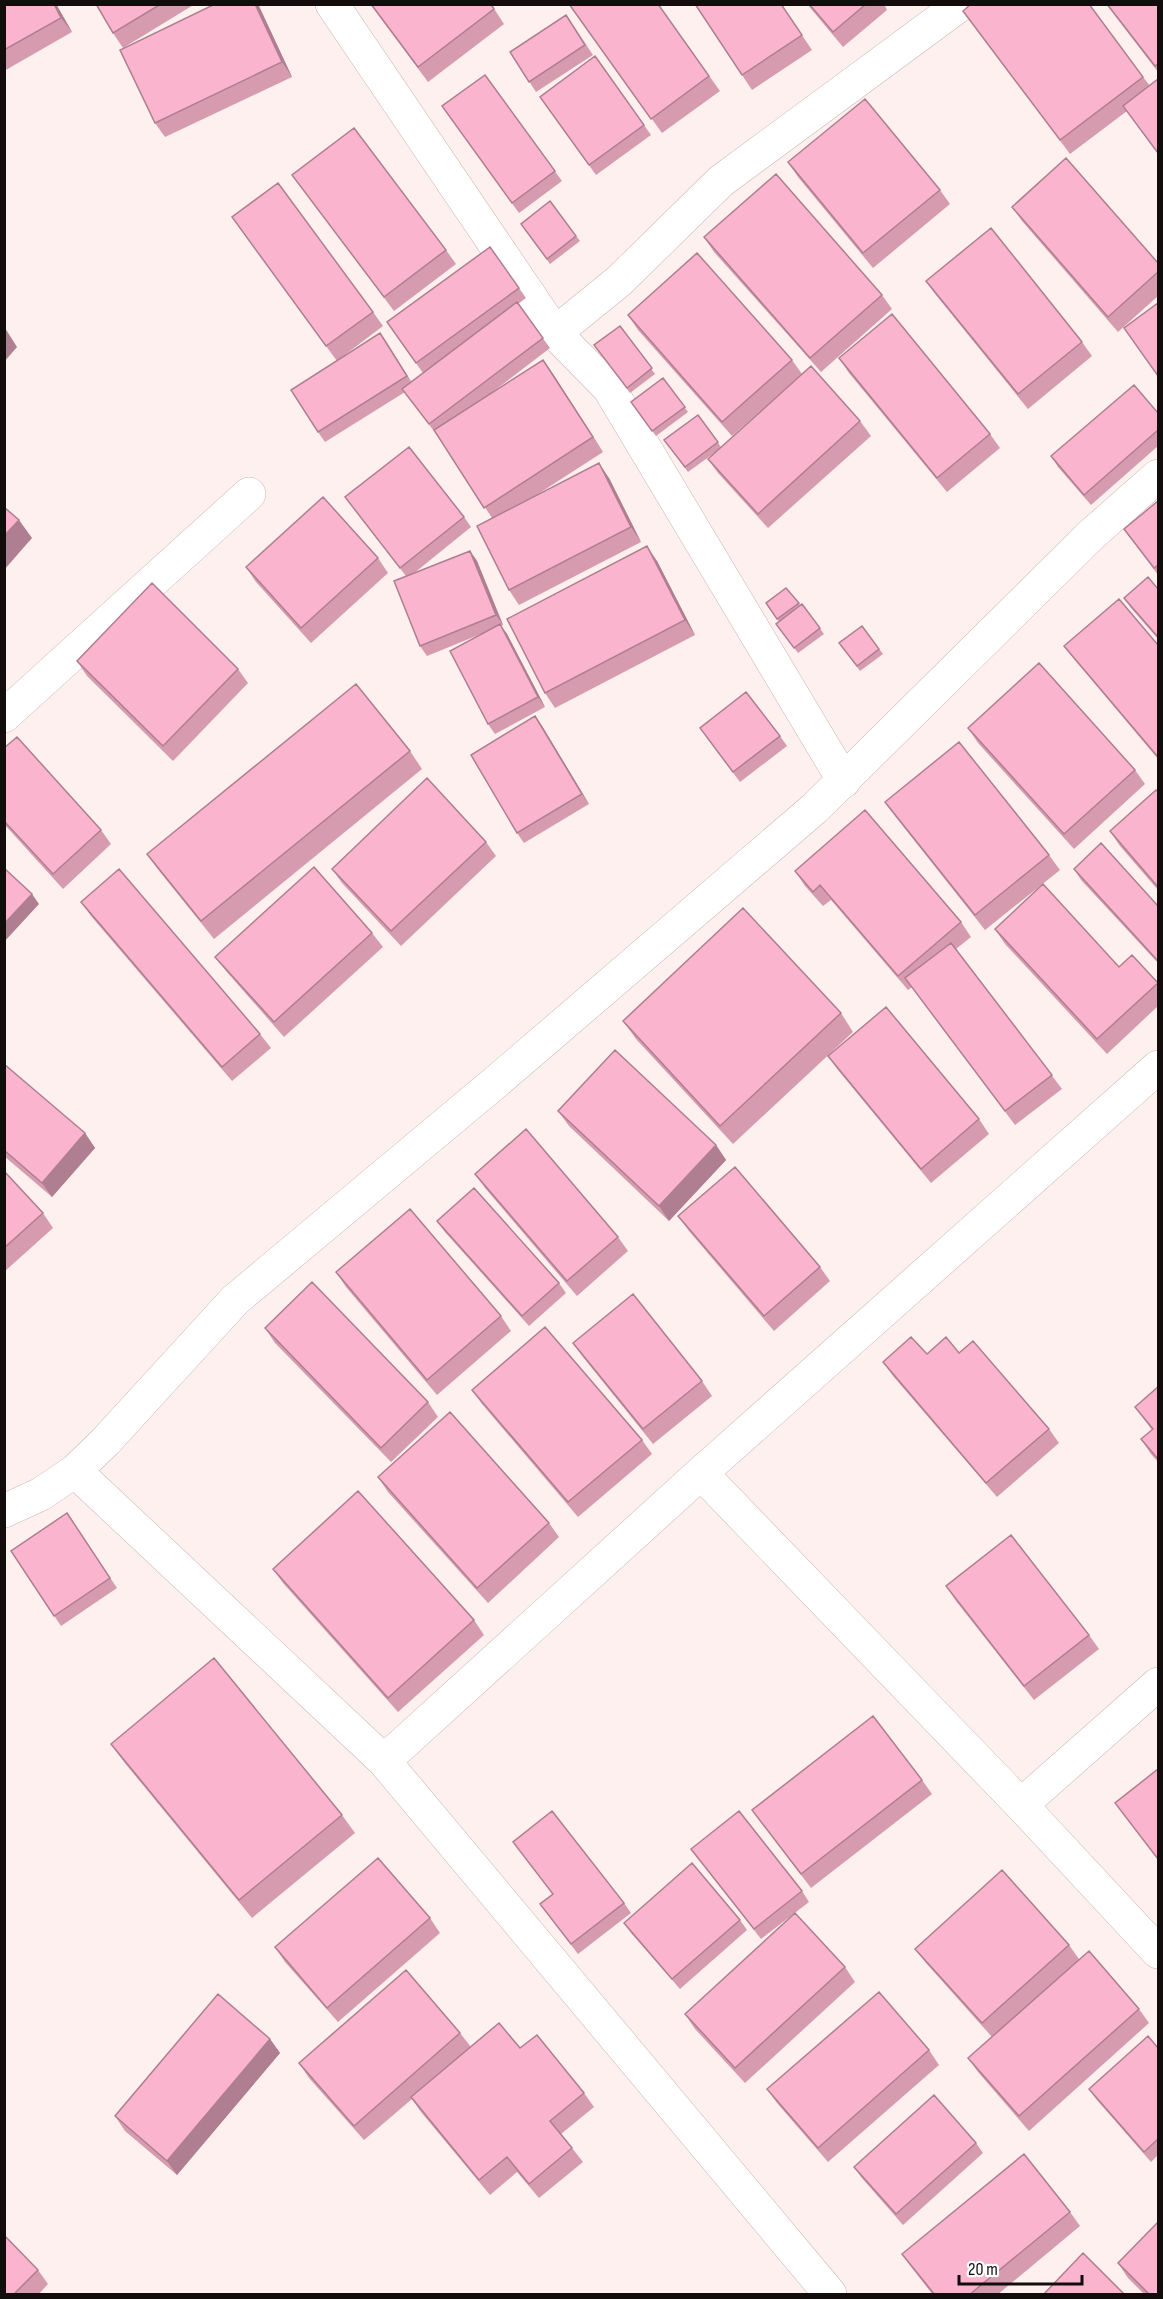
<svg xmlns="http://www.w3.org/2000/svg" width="1163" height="2299" viewBox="0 0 1163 2299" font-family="'Sofia Sans Condensed',sans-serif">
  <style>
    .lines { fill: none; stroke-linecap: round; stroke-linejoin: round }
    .street-casing { stroke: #cab7b3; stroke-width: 34 }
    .street { stroke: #fff; stroke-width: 33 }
    .wall { fill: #d79bb0 }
    .shaded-wall { fill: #af7e90 }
    .building { fill: #fab4cd; stroke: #af7e90; stroke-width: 1.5 }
  </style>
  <rect width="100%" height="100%" fill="#fdf0ee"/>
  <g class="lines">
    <defs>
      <path id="street" d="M332 4 555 333 609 388 844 781
        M555 333 619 281 721 181 961 4
        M4 716 249 494
        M75 1471 384 1761 830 2294
        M701 1473 1021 1805 1158 1952
        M4 1511 41 1494 75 1471 105 1442 235 1300 497 1081 815 808 1091 535 1158 476
        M384 1761 701 1473 1158 1067
        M1021 1805 1158 1684"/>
    </defs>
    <use href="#street" class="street-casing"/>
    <use href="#street" class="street"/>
  </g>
  <path class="wall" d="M4 4H56L72 32 4 71Z
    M96 4H195L123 48 113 33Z
    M258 4 292 77 165 137 155 123Z
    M370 4H491L504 24 428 82Z
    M569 4H658L720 91 662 133Z
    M781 4 812 50 752 90 742 75Z
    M807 4H884L887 10 843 47Z
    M1106 4H1158V72Z
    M963 11 1143 77 1150 86 1158 79V154L1127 111 1070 154Z
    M573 25 593 55 536 92 510 52Z
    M595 56 651 135 596 175 540 97Z
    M485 75 562 181 519 213 442 106Z
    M788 162 940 190 950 204 873 268 798 177Z
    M292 175 446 250 456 264 394 311Z
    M550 201 580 241 550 264 521 224Z
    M1012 207 1158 263V296L1118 332 1022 221Z
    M232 217 373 312 383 326 338 360 380 333 411 382 423 373 387 322 490 247 526 298 518 304 550 348 486 397 553 374 603 452 535 496 609 478 641 542 519 605 509 590 492 518 437 434H436L405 392 325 442 318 432 337 361Z
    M704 237 882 295 892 309 821 372 714 252Z
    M926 281 1082 342 1092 356 1028 409 936 295Z
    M628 315 792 360 802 374 732 436 638 330Z
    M620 326 655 374 630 393 594 345Z
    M839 358 990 434 1000 448 947 492 849 373Z
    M663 378 688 412 656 436 631 402Z
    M1158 413V446L1091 505 1058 467 1051 456Z
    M698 415 721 447 860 421 871 436 768 528 718 473 708 459 717 451 688 472 664 440Z
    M345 497 464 517 471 527 413 574 470 551 477 561 503 625 501 626 507 634 545 707 495 734 488 724 481 634 427 656 420 646 406 576Z
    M1158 501V575L1124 529Z
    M378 558 388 573 311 643 256 582 246 567Z
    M657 561 695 635 555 708 545 693Z
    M786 588 800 605 802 604 824 634 798 653 776 624 779 622 766 603Z
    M1158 589V639L1131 608 1124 598Z
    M862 626 883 654 860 671 839 643Z
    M1158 645V759L1075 660 1064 646Z
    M77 661 238 669 248 683 173 761 87 676Z
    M535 716 542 726 589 804 524 843 517 833Z
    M968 728 1135 770 1145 784 1074 849 978 743Z
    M780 736 787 746 740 782 707 738Z
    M4 748 101 830 111 844 63 889 4 824Z
    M410 751 422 769 214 939 160 872 147 854Z
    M1158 792V890L1120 846 1110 831Z
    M885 802 1049 855 1060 870 985 930 895 816Z
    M486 842 496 856 401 946 342 883 332 869Z
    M1074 869 1158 906V963L1081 880Z
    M795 871 961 922 971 937 956 949 1062 1089 1015 1125 912 987 908 990 831 900 823 906 805 886Z
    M81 902 260 1034 271 1048 232 1081 91 916Z
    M995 929 1119 967 1132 955 1158 984V1006L1107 1054 1005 944Z
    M372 933 383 947 284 1037 226 971 215 957Z
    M841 1013 853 1032 733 1144 636 1039 623 1021Z
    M828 1056 979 1119 989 1134 931 1183 838 1070Z
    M4 1064 85 1133 95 1148 52 1197 4 1156Z
    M558 1111 716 1145 726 1160 669 1221 569 1126Z
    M4 1171 43 1213 53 1228 4 1272Z
    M475 1174 618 1237 628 1251 577 1296 485 1188Z
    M678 1216 820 1267 830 1281 774 1331 689 1231Z
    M437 1221 559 1283 566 1293 529 1326 444 1231Z
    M336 1272 501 1316 511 1331 437 1395 346 1287Z
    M265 1328 428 1402 438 1417 391 1462 275 1343Z
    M573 1343 702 1381 712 1396 653 1444 583 1357Z
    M959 1353 1049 1429 1059 1443 997 1497 893 1376 883 1362 927 1354Z
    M1158 1387V1462L1151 1454 1141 1439 1152 1430 1135 1407Z
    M472 1390 642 1440 652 1454 578 1517 482 1404Z
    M378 1477 549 1523 559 1537 488 1603 388 1492Z
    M67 1513 117 1588 61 1626 11 1551Z
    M273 1569 474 1620 484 1635 398 1712 283 1583Z
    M946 1586 1089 1635 1099 1649 1034 1700 956 1601Z
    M111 1744 342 1815 355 1833 252 1918 124 1762Z
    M922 1780 932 1794 811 1888 752 1810Z
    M513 1842 624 1903 631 1913 578 1954 540 1904 553 1894Z
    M691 1849 802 1891 809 1902 761 1939Z
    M430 1918 440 1933 338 2022 285 1962 275 1947Z
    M740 1920 747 1930 680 1989 631 1933 624 1923Z
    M1069 1945 1079 1959 1139 2009 1149 2023 1029 2131 978 2072 968 2058 992 2037 926 1963 915 1949Z
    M845 1967 855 1982 745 2083 695 2029 685 2014Z
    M460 2033 471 2047 520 2048 584 2093 594 2107 561 2134 583 2162 539 2198 517 2172 490 2195 421 2112 412 2099 364 2140 309 2078 299 2063Z
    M270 2039 280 2053 177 2175 125 2131 115 2116Z
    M1158 2048V2155L1151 2162 1096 2099 1089 2089Z
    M929 2050 939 2065 828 2162 777 2103 767 2089Z
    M976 2143 983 2153 903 2225 861 2177 854 2167Z
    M1070 2212 1080 2226 997 2295H933L912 2268 902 2254Z
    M1118 2263 1158 2295H1145L1128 2278Z
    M38 2270 48 2284 38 2295H4Z"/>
  <path class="shaded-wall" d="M54 4H56L72 32 61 18Z
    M255 4H258L292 77 282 62Z
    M5 328 17 347 4 362Z
    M380 333 387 343 414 386 407 376Z
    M543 360 553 374 603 452 593 437Z
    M599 463 609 478 641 542 631 527Z
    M19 520 32 538 4 570V536Z
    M647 546 657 561 695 635 685 620Z
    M470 551 477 561 503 625 496 615Z
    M500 624 507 634 545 707 538 697Z
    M535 716 542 726 589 804 582 794Z
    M32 894 39 904 4 942V924Z
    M85 1133 95 1148 52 1197 42 1183Z
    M716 1145 726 1160 669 1221 659 1206Z
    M270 2039 280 2053 177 2175 167 2161Z"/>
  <path class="building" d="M4 4H54L61 18 4 50Z
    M96 4H161L113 33Z
    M215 4H255L282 62 155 123 120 50Z
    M371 4H491L494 9 418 67Z
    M569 4H658L709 76 651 119Z
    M695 4H781L802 35 742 75Z
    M809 4H866L833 32Z
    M971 4H1089L1143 77 1060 140 963 11Z
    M1107 4H1158V64L1155 66Z
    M566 15 585 45 529 82 510 52Z
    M595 56 644 125 589 165 540 97Z
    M485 75 555 171 512 203 442 106Z
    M1158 79V153L1123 106Z
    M865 99 940 190 863 253 788 162Z
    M354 128 446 250 384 297 292 175Z
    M1066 158 1158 263V272L1108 317 1012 207Z
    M776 174 882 295 810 358 704 237Z
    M278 183 373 312 326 346 232 217Z
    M550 201 576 236 547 259 521 224Z
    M991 228 1082 342 1018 394 926 281Z
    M490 247 519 288 416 363 387 322Z
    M697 253 792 360 722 422 628 315Z
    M517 302 543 338 429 424 402 389Z
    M1158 303V376L1124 328Z
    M892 314 990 434 937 478 839 358Z
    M620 326 652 368 627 388 594 345Z
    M380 333 407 376 318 432 291 390Z
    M543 360 593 437 484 508 434 430Z
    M811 366 860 421 758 514 708 459Z
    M663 378 685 407 652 431 631 402Z
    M1134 385 1158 413V430L1084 495 1051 456Z
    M698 415 718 442 685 467 664 440Z
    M409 447 464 517 400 568 345 497Z
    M599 463 631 527 509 590 477 526Z
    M323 497 378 558 301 628 246 567Z
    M1158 501V565L1154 568 1124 529Z
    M4 507 19 520 4 536Z
    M647 546 685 620 545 693 507 619Z
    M470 551 496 615 420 646 394 581Z
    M1148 577 1158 589V637L1124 598Z
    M152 583 238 669 163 746 77 661Z
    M786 588 799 603 777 619 766 603Z
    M1119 599 1158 645V757L1064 646Z
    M802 604 820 628 794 648 776 624Z
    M500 624 538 697 488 724 450 651Z
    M862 626 879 649 857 666 839 643Z
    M1039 663 1135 770 1064 834 968 728Z
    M356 684 410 751 201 921 147 854Z
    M746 692 780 736 733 772 700 728Z
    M535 716 582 794 517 833 471 755Z
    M17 737 101 830 53 874 4 821V748Z
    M959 742 1049 855 975 915 885 802Z
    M427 778 486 842 391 931 332 869Z
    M1156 790 1158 792V887L1110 831Z
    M865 810 961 922 898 976 820 885 813 892 795 871Z
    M1101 843 1158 906V961L1074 869Z
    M314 867 372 933 274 1022 215 957Z
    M4 868 32 894 4 924Z
    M119 869 260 1034 222 1067 81 902Z
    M1043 884 1119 967 1132 955 1158 983 1097 1039 995 929Z
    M743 908 841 1013 720 1126 623 1021Z
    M951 943 1052 1075 1005 1111 905 978Z
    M886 1007 979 1119 921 1169 828 1056Z
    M615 1050 716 1145 659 1206 558 1111Z
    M4 1064 85 1133 42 1183 4 1150Z
    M526 1129 618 1237 567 1281 475 1174Z
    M735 1167 820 1267 764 1316 678 1216Z
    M4 1171 43 1213 4 1248Z
    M474 1188 559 1283 522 1316 437 1221Z
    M410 1209 501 1316 427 1380 336 1272Z
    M312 1282 428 1402 381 1448 265 1328Z
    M633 1294 702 1381 643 1429 573 1343Z
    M545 1327 642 1440 568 1502 472 1390Z
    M911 1337 927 1354 946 1337 959 1353 973 1341 1049 1429 986 1483 883 1362Z
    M1158 1387V1459L1141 1439 1153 1429 1135 1407Z
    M450 1412 549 1523 477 1588 378 1477Z
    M358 1491 474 1620 388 1698 273 1569Z
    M67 1513 110 1578 54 1616 11 1551Z
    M1011 1535 1089 1635 1024 1686 946 1586Z
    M214 1658 342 1815 239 1900 111 1744Z
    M873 1716 922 1780 801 1874 752 1810Z
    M1158 1769V1859L1115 1803Z
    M552 1811 624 1903 571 1944 540 1904 553 1894 513 1842Z
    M739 1811 802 1891 754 1929 691 1849Z
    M378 1858 430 1918 327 2008 275 1947Z
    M692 1863 740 1920 672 1979 624 1923Z
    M1002 1870 1069 1945 982 2023 915 1949Z
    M795 1913 845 1967 735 2068 685 2014Z
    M1089 1951 1139 2009 1019 2116 968 2058Z
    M406 1970 460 2033 354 2126 299 2063Z
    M879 1992 929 2050 818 2148 767 2089Z
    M218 1994 270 2039 167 2161 115 2116Z
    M499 2023 520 2048 537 2035 584 2093 550 2121 572 2148 529 2184 507 2157 479 2180 411 2097Z
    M1148 2036 1158 2048V2139L1144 2152 1089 2089Z
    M934 2095 976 2143 896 2214 854 2167Z
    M1024 2154 1070 2212 969 2295H935L902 2254Z
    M1158 2222V2295H1150L1118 2263Z
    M4 2235 38 2270 13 2295H4Z
    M1083 2253 1125 2295H1043Z"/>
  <rect width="1163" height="2299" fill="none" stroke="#130c0c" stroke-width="12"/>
  <path d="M959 2275v9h123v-9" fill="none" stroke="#130c0c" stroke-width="3"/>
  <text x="968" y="2275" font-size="18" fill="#130c0c" stroke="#ffffff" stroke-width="4.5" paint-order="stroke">20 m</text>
</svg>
